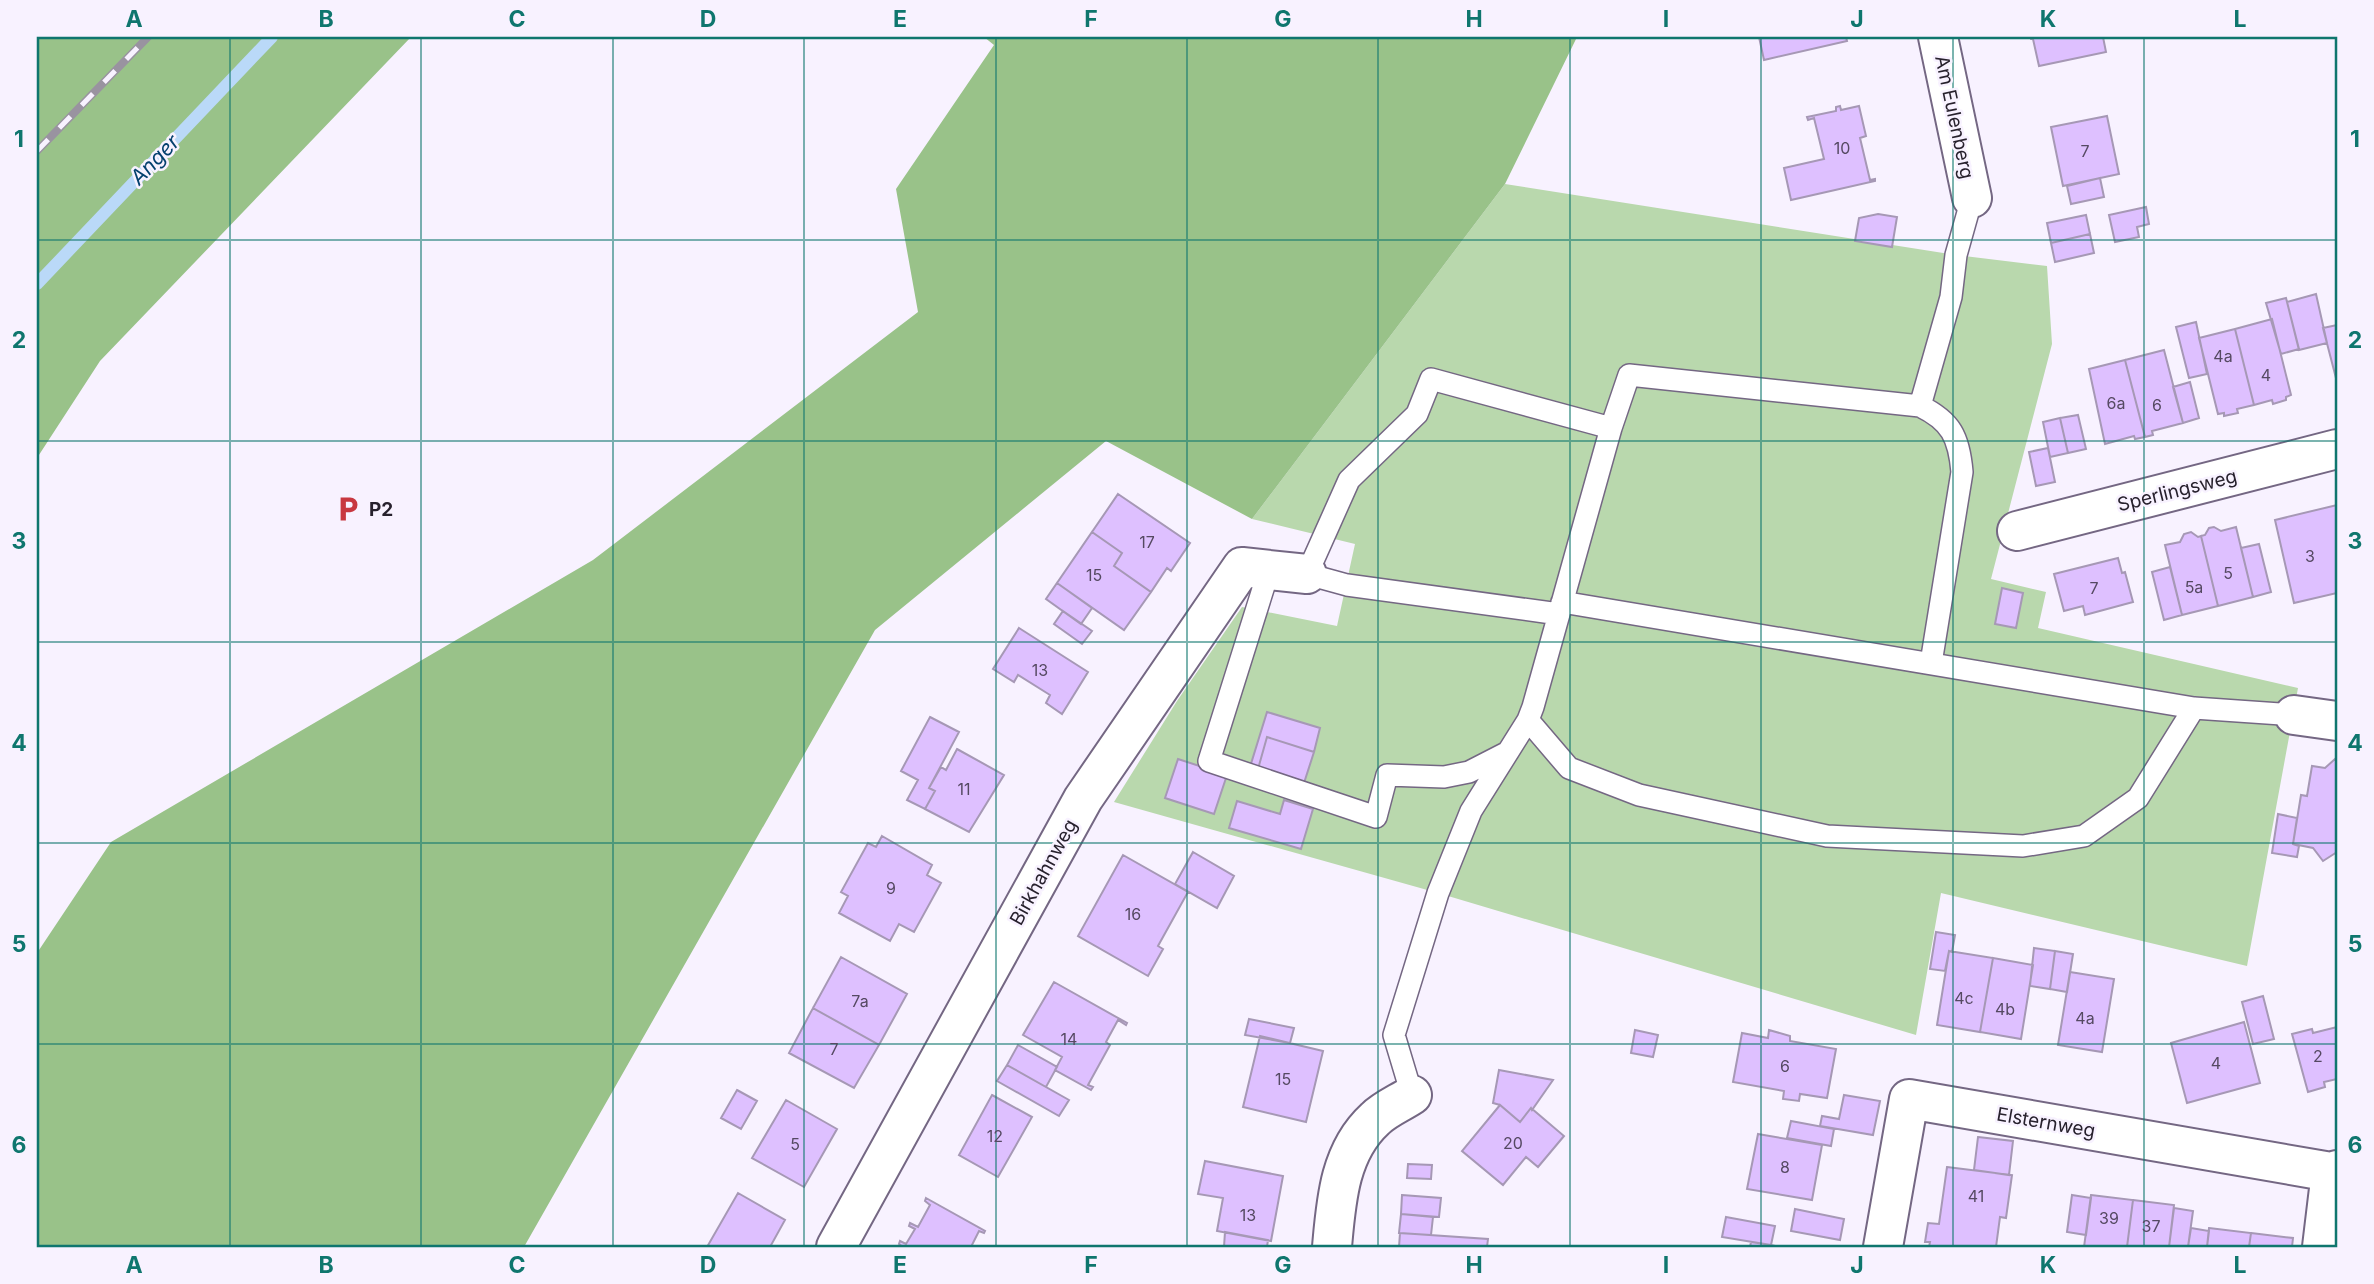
<svg xmlns="http://www.w3.org/2000/svg" width="2374" height="1284" viewBox="0 0 2374 1284" font-family="Inter,sans-serif">
  <style>
    .green { fill: #b9d8ad }
    .forest { fill: #99c289 }
    .lines { fill: none; stroke-linecap: round; stroke-linejoin: round }
    .stream { stroke: #bad9f8; stroke-width: 12 }
    .building { fill: #dec0ff; stroke: #a698b5; stroke-width: 2 }
    .service-casing { stroke: #746783; stroke-width: 24 }
    .minor-casing { stroke: #746783; stroke-width: 42 }
    .service { stroke: #fff; stroke-width: 21 }
    .minor { stroke: #fff; stroke-width: 38 }
    .rail-casing { stroke: #9993a0; stroke-width: 8 }
    .rail { stroke: #f8f2ff; stroke-width: 5; stroke-dasharray: 16; stroke-linecap: butt }
    .grid { fill: none; stroke: #0f766e; stroke-width: 2; stroke-opacity: 0.55 }
    .labels { text-anchor: middle; stroke-width: 5; stroke-linejoin: round; paint-order: stroke }
    .number-label { font-size: 16px; fill: #554962 }
    .street-label { font-size: 19px; fill: #27212d; stroke: #f8f2ff }
    .poi-label { font-size: 19px; font-weight: bold; fill: #27212d; stroke: #f8f2ff; text-anchor: start }
    .water-label { font-size: 21px; font-style: italic; fill: #04406e; stroke: #f8f2ff }
    .neatline { fill: none; stroke: #0f766e; stroke-width: 2.5 }
    .grid-label { font-size: 23px; text-anchor: middle; font-weight: bold; fill: #0f766e }
  </style>
  <rect width="100%" height="100%" fill="#f8f2ff"/>
  <path class="green" d="M1505 184 1956 255 2047 266 2052 344 1991 579 2046 592 2038 628 2298 688 2247 966 1941 893 1916 1035 1438 893 1114 802 1177 701 1242 607 1337 626 1355 544 1252 519Z"/>
  <path class="forest" d="M37 37H411L100 361 37 458Z
    M984 37H1577L1505 184 1252 519 1106 441 875 630 524 1247H37V953L111 842 593 560 918 312 896 189 994 45Z"/>
  <g class="lines">
    <path class="stream" d="M37 284 272 37"/>
  </g>
  <path class="building" d="M1759 37H1846L1847 41 1764 60Z
    M2030 37H2103L2106 52 2039 66 2033 39H2031Z
    M1840 106 1841 110 1859 106 1866 136 1860 138 1870 180 1875 179V181L1791 200 1784 168 1824 159 1814 118 1808 120 1807 117 1836 111V107Z
    M2107 116 2119 174 2063 186 2051 127Z
    M2100 178 2104 197 2071 204 2067 186Z
    M2146 207 2149 224 2137 227 2139 237 2115 242 2109 215Z
    M1878 214 1897 217 1892 247 1855 241 1859 218Z
    M2086 215 2090 234 2051 243 2047 223Z
    M2090 234 2094 253 2055 262 2051 243Z
    M2316 294 2327 343 2299 350 2287 302Z
    M2286 298 2299 349 2281 354 2266 303Z
    M2272 319 2291 395 2286 397V400L2273 404 2272 400 2254 405 2235 329Z
    M2196 322 2207 374 2189 378 2176 327Z
    M2337 325V382L2323 328Z
    M2235 329 2254 405 2237 409 2238 413 2224 416V413L2218 414 2199 338Z
    M2164 350 2183 423 2152 431 2153 435 2145 437 2125 360Z
    M2125 360 2145 437 2135 439 2134 436 2105 444 2089 369Z
    M2190 382 2199 418 2183 423 2173 387Z
    M2078 415 2086 449 2068 453 2060 418Z
    M2060 418 2068 453 2050 457 2043 422Z
    M2048 448 2055 482 2036 486 2029 452Z
    M1118 494 1190 543 1171 571 1167 568 1151 592 1114 566 1122 553 1092 532Z
    M2337 505V593L2294 603 2275 520Z
    M2214 527 2221 531 2236 527 2253 597 2218 606 2201 536 2205 535 2209 528Z
    M1092 532 1122 553 1114 566 1151 592 1124 630 1057 583Z
    M2191 532 2198 537 2201 536 2218 606 2182 615 2165 545 2180 542 2184 534Z
    M2259 544 2271 592 2253 597 2241 548Z
    M2118 558 2122 573 2125 572 2133 602 2085 615 2083 606 2064 611 2054 574Z
    M2170 567 2182 615 2164 620 2152 572Z
    M1057 583 1092 608 1081 624 1046 599Z
    M2002 588 2023 593 2016 628 1995 624Z
    M1063 611 1092 631 1082 644 1054 624Z
    M1019 628 1088 672 1062 714 1046 703 1050 695 1018 675 1014 682 993 669Z
    M1267 712 1320 728 1314 752 1267 737 1258 769 1250 767Z
    M930 717 959 732 929 788 935 791 925 809 907 800 918 780 901 771Z
    M1267 737 1314 752 1304 783 1258 769Z
    M957 749 1004 775 969 832 925 809 935 791 929 788 941 767 946 770Z
    M1178 759 1227 775 1214 814 1165 798Z
    M2335 759 2337 762V852L2323 861 2313 848 2293 844 2301 795 2307 796 2312 766 2325 768Z
    M1284 800 1313 809 1301 849 1229 828 1237 801 1280 814Z
    M2278 814 2297 818 2293 844 2299 846 2297 857 2272 853Z
    M882 836 932 865 927 875 941 883 914 932 899 924 890 941 839 913 848 896 841 892 868 843 876 847Z
    M1193 852 1234 876 1217 908 1175 884Z
    M1123 855 1188 892 1158 946 1163 949 1148 976 1078 936Z
    M1936 932 1955 935 1952 952 1949 951 1945 971 1930 969Z
    M2034 948 2055 951 2050 989 2030 986Z
    M1949 951 1993 958 1980 1032 1937 1025Z
    M2055 951 2073 954 2067 992 2050 989Z
    M841 957 907 994 879 1045 813 1008Z
    M1993 958 2033 965 2021 1039 1980 1032Z
    M2070 972 2114 979 2102 1052 2058 1045Z
    M1054 982 1127 1023 1126 1025 1118 1020 1106 1042 1110 1045 1088 1085 1093 1087 1091 1090 1055 1070 1062 1057 1023 1035Z
    M2263 996 2274 1039 2253 1044 2242 1002Z
    M813 1008 879 1045 854 1088 789 1053Z
    M1249 1019 1294 1028 1290 1043 1245 1035Z
    M2244 1022 2260 1083 2187 1103 2171 1043Z
    M2337 1027V1079L2324 1082 2325 1087 2308 1092 2292 1034 2312 1029 2313 1033Z
    M1635 1030 1658 1035 1653 1057 1631 1053Z
    M1769 1030 1790 1036V1041L1836 1049 1827 1098 1800 1094 1799 1101 1783 1099 1784 1091 1733 1082 1742 1033 1768 1038Z
    M1260 1036 1323 1051 1306 1122 1243 1107Z
    M1018 1045 1057 1067 1046 1087 1007 1065Z
    M1007 1065 1069 1100 1059 1116 997 1081Z
    M1499 1070 1553 1080 1532 1110 1531 1108 1520 1122 1500 1105 1493 1103Z
    M737 1090 757 1101 741 1129 721 1118Z
    M992 1095 1032 1117 998 1177 959 1155Z
    M1844 1095 1880 1101 1873 1135 1820 1126 1822 1116 1839 1119Z
    M786 1100 837 1129 804 1187 752 1158Z
    M1500 1105 1520 1122 1531 1108 1564 1136 1538 1167 1526 1157 1503 1185 1462 1151Z
    M1791 1121 1834 1129 1831 1146 1787 1138Z
    M1758 1134 1822 1145 1812 1200 1747 1189Z
    M1978 1137 2013 1141 2009 1175 1974 1170Z
    M1205 1161 1283 1176 1271 1241 1217 1231 1223 1198 1198 1194Z
    M1408 1164 1432 1165 1431 1179 1407 1178Z
    M1947 1167 2012 1175 2006 1218 2000 1217 1996 1247H1929L1930 1242H1925L1928 1223 1939 1224Z
    M738 1193 785 1220 770 1247H707Z
    M1402 1195 1441 1198 1439 1217 1401 1214Z
    M2072 1195 2091 1198 2086 1235 2067 1232Z
    M2091 1195 2133 1200 2127 1247H2084Z
    M926 1198 985 1231 984 1233 979 1231 971 1247H903L899 1244 900 1241 906 1244 915 1229 909 1226 910 1223 918 1227 930 1205 925 1201Z
    M2133 1200 2174 1205 2169 1247H2127Z
    M2174 1208 2193 1211 2188 1247H2169Z
    M1795 1209 1844 1219 1840 1240 1791 1231Z
    M1401 1214 1433 1217 1431 1235 1399 1233Z
    M1726 1217 1775 1226 1771 1245 1722 1237Z
    M2191 1228 2209 1231 2207 1247H2188Z
    M2209 1228 2251 1233 2249 1247H2207Z
    M1225 1232 1268 1240 1267 1247H1224Z
    M1400 1233 1488 1239 1487 1247H1399Z
    M2251 1233 2293 1238 2292 1247H2249Z
    M1751 1242 1771 1245 1780 1247H1750Z"/>
  <g class="lines">
    <defs>
      <path id="service" d="M1920 406 1951 297 1956 255 1972 198
        M1269 570 1209 761 1376 817 1387 775 1444 777 1469 772 1508 752
        M1562 602 2194 708 2294 715
        M1559 614 1347 585 1307 574 1349 480 1417 414 1431 379 1611 428
        M1528 720 1569 768 1639 795 1827 836 2023 846 2084 836 2138 798 2194 708
        M1412 1095 1394 1035 1438 893 1471 811 1528 720 1533 707 1611 428 1629 375 1920 406C1951 421 1959 437 1962 472L1931 663"/>
      <path id="minor" d="M1938 37 1972 198
        M2017 531 2337 449
        M2294 715 2337 721
        M836 1247 1083 799 1242 567 1307 574
        M1332 1247C1336 1202 1339 1152 1375 1119 1385 1109 1400 1103 1412 1095
        M1883 1247 1909 1099 2331 1172 2337 1170
        M2322 1247 2331 1172"/>
    </defs>
    <use href="#service" class="service-casing"/>
    <use href="#minor" class="minor-casing"/>
    <use href="#service" class="service"/>
    <use href="#minor" class="minor"/>
    <defs>
      <path id="rail" d="M37 151 148 37"/>
    </defs>
    <use href="#rail" class="rail-casing"/>
    <use href="#rail" class="rail"/>
  </g>
  <path class="grid" d="M230 37V1247M421 37V1247M613 37V1247M804 37V1247M996 37V1247M1187 37V1247M1378 37V1247M1570 37V1247M1761 37V1247M1953 37V1247M2144 37V1247M37 240H2337M37 441H2337M37 642H2337M37 843H2337M37 1044H2337"/>
  <defs>
    <symbol id="parking-bare" viewBox="-9 -9 18 18"><path d="M-3.5-5.5H1a3.5 3.5 0 0 1 0 7H-1V5.5H-3.5ZM-1-3.4V-.6H.8a1.4 1.4 0 0 0 0-2.8Z" fill="#c83840" stroke="#f8f2ff" stroke-width="2.5" paint-order="stroke"/></symbol>
  </defs>
  <g fill-rule="evenodd">
    <use href="#parking-bare" x="329" y="490" width="38" height="38"/>
  </g>
  <g class="labels">
    <g class="number-label">
      <text x="1842" y="154">10</text>
      <text x="2085" y="157">7</text>
      <text x="2223" y="362">4a</text>
      <text x="2266" y="381">4</text>
      <text x="2116" y="409">6a</text>
      <text x="2157" y="411">6</text>
      <text x="1147" y="548">17</text>
      <text x="2310" y="562">3</text>
      <text x="2228" y="579">5</text>
      <text x="1094" y="581">15</text>
      <text x="2194" y="593">5a</text>
      <text x="2094" y="594">7</text>
      <text x="1040" y="676">13</text>
      <text x="964" y="795">11</text>
      <text x="891" y="894">9</text>
      <text x="1133" y="920">16</text>
      <text x="1964" y="1004">4c</text>
      <text x="860" y="1007">7a</text>
      <text x="2005" y="1015">4b</text>
      <text x="2085" y="1024">4a</text>
      <text x="1069" y="1045">14</text>
      <text x="834" y="1055">7</text>
      <text x="2318" y="1062">2</text>
      <text x="2216" y="1069">4</text>
      <text x="1785" y="1072">6</text>
      <text x="1283" y="1085">15</text>
      <text x="995" y="1142">12</text>
      <text x="1513" y="1149">20</text>
      <text x="795" y="1150">5</text>
      <text x="1785" y="1173">8</text>
      <text x="1976" y="1202">41</text>
      <text x="1248" y="1221">13</text>
      <text x="2109" y="1224">39</text>
      <text x="2151" y="1232">37</text>
    </g>
    <g class="street-label">
      <text transform="translate(1955 117) rotate(78)" y="7">Am Eulenberg</text>
      <text transform="translate(2177 490) rotate(-14)" y="7">Sperlingsweg</text>
      <text transform="translate(1043 872) rotate(-61)" y="7">Birkhahnweg</text>
      <text transform="translate(2046 1122) rotate(10)" y="7">Elsternweg</text>
    </g>
    <g class="poi-label">
      <text x="369" y="516">P2</text>
    </g>
    <g class="water-label">
      <text transform="translate(155 160) rotate(-46)" y="7">Anger</text>
    </g>
  </g>
  <rect width="2374" height="1284" fill="none" stroke="#f8f2ff" stroke-width="77"/>
  <rect x="38" y="38" width="2298" height="1208" class="neatline"/>
  <g class="grid-label">
    <text x="134" y="27">A</text>
    <text x="326" y="27">B</text>
    <text x="517" y="27">C</text>
    <text x="708" y="27">D</text>
    <text x="900" y="27">E</text>
    <text x="1091" y="27">F</text>
    <text x="1283" y="27">G</text>
    <text x="1474" y="27">H</text>
    <text x="1666" y="27">I</text>
    <text x="1857" y="27">J</text>
    <text x="2048" y="27">K</text>
    <text x="2240" y="27">L</text>
    <text x="19" y="147">1</text>
    <text x="2355" y="147">1</text>
    <text x="19" y="348">2</text>
    <text x="2355" y="348">2</text>
    <text x="19" y="549">3</text>
    <text x="2355" y="549">3</text>
    <text x="19" y="751">4</text>
    <text x="2355" y="751">4</text>
    <text x="19" y="952">5</text>
    <text x="2355" y="952">5</text>
    <text x="19" y="1153">6</text>
    <text x="2355" y="1153">6</text>
    <text x="134" y="1273">A</text>
    <text x="326" y="1273">B</text>
    <text x="517" y="1273">C</text>
    <text x="708" y="1273">D</text>
    <text x="900" y="1273">E</text>
    <text x="1091" y="1273">F</text>
    <text x="1283" y="1273">G</text>
    <text x="1474" y="1273">H</text>
    <text x="1666" y="1273">I</text>
    <text x="1857" y="1273">J</text>
    <text x="2048" y="1273">K</text>
    <text x="2240" y="1273">L</text>
  </g>
</svg>
